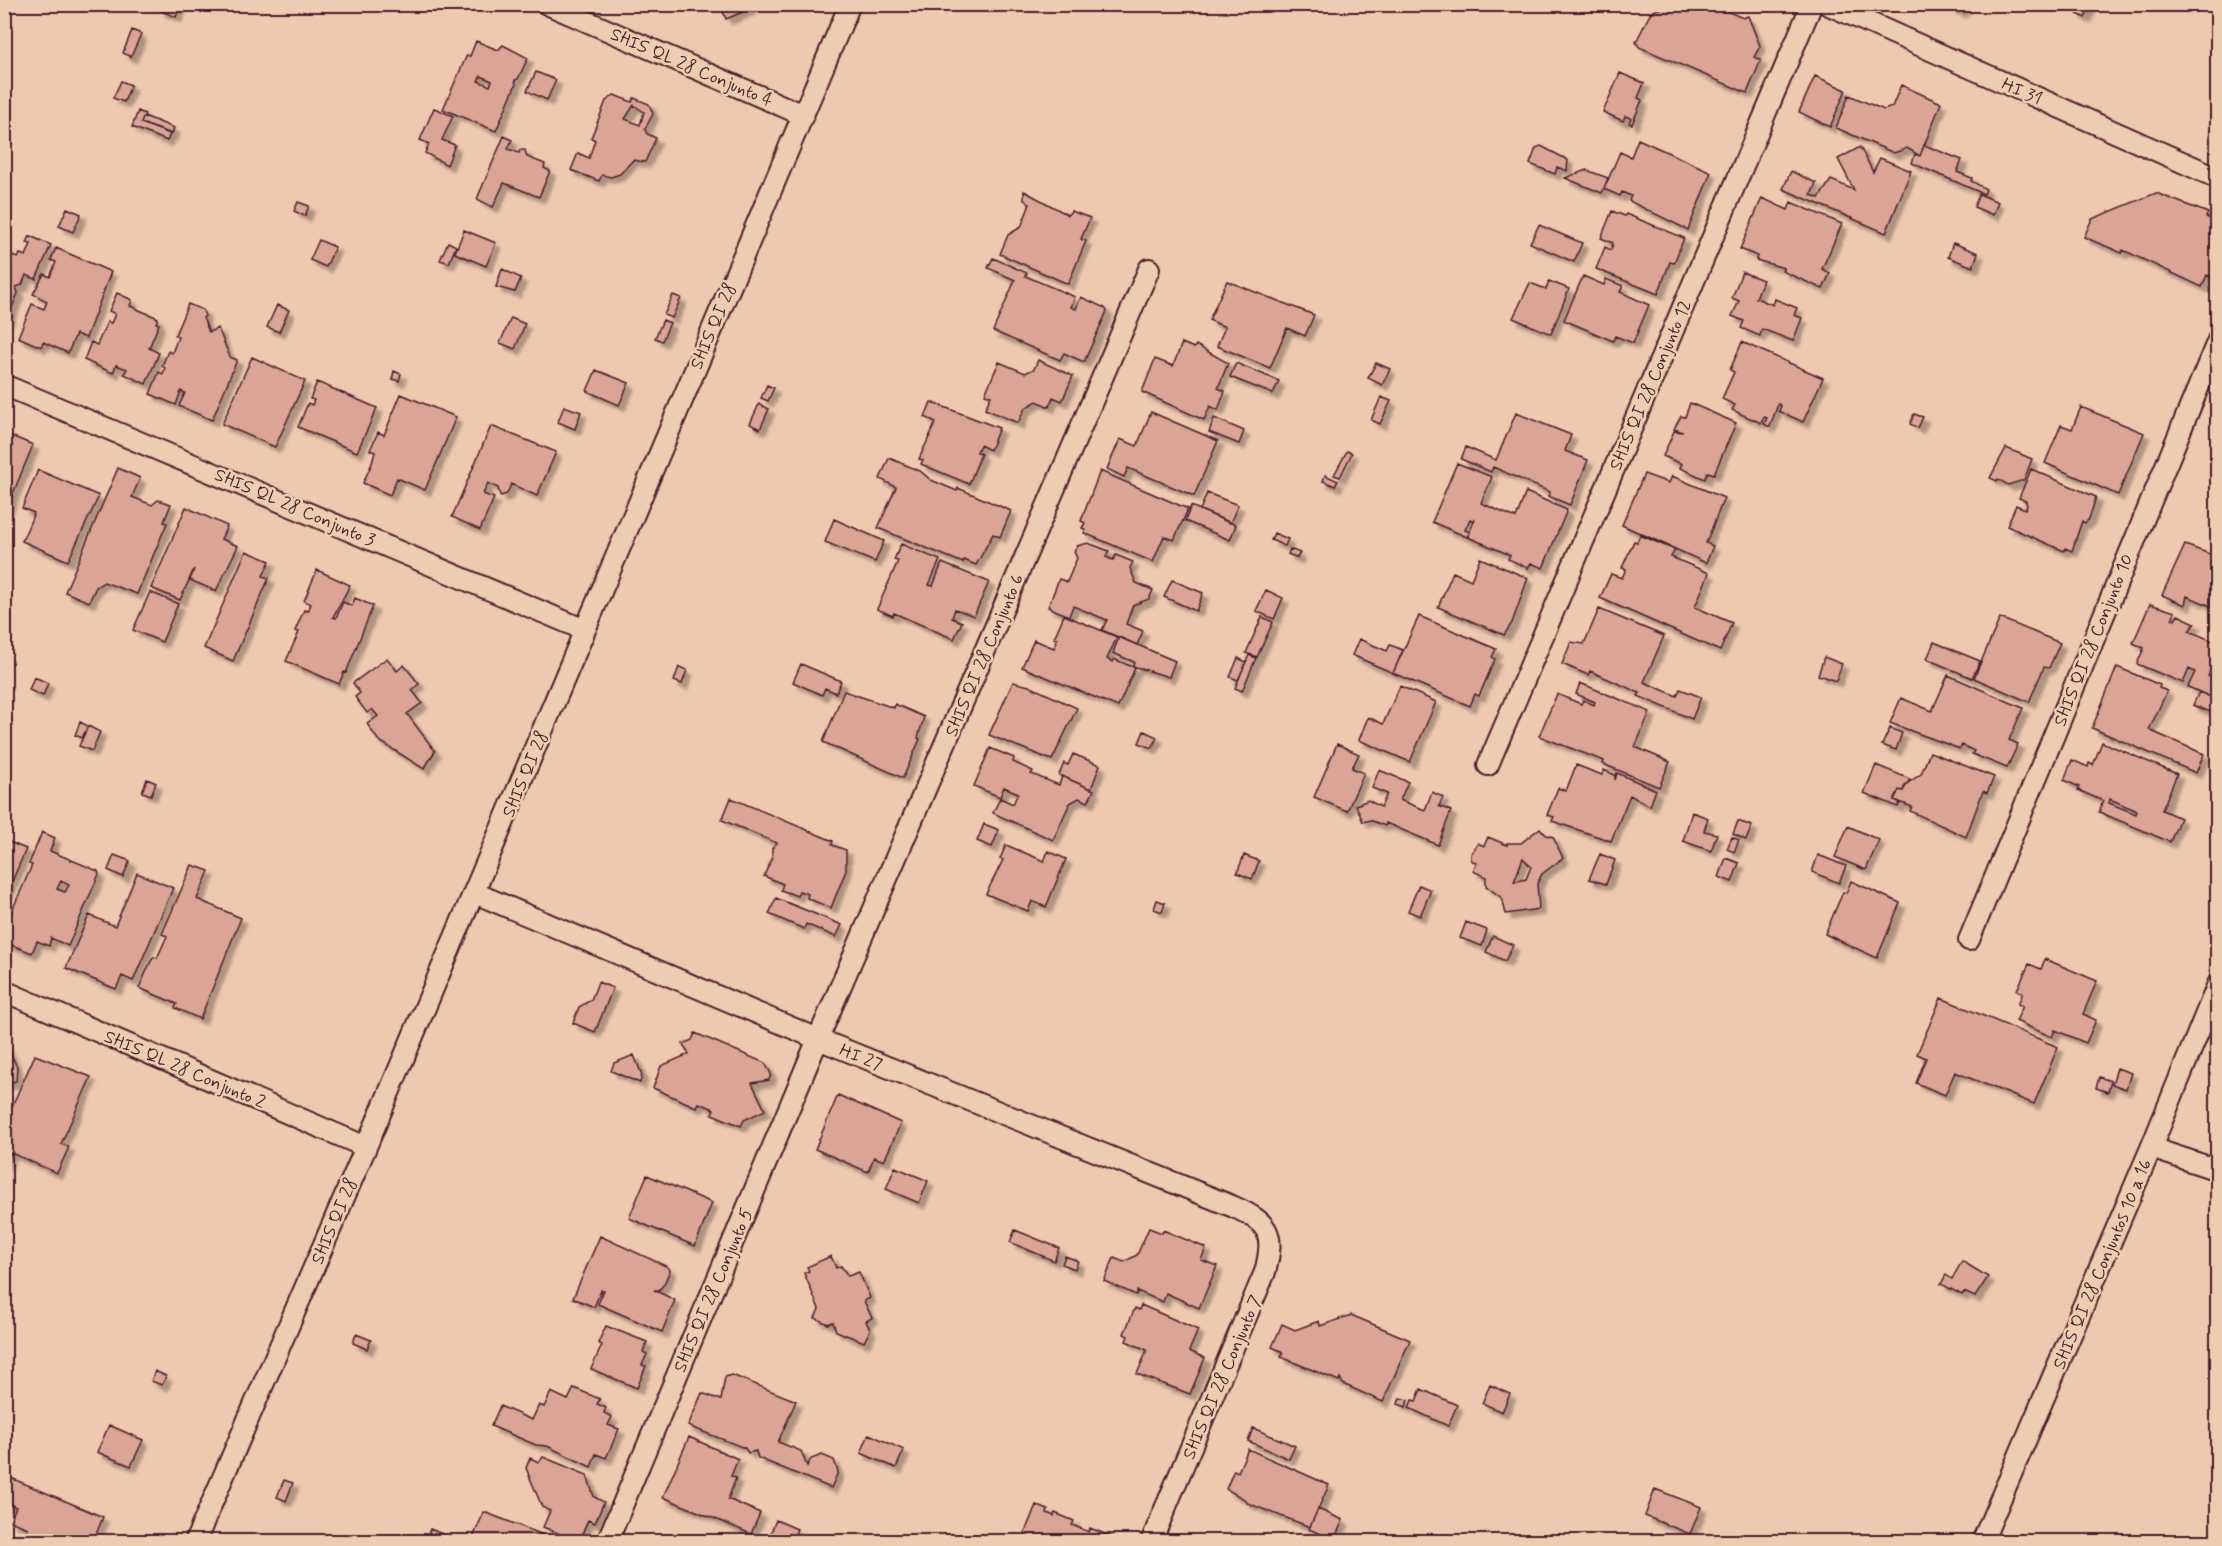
<svg xmlns="http://www.w3.org/2000/svg" width="2222" height="1546" viewBox="0 0 2222 1546" font-family="Mynerve,sans-serif">
  <style>
    .building { fill: #daa497; stroke: #4a1f2b; stroke-width: 1.5; fill-rule: evenodd; filter: url(#shadow) }
    .lines { fill: none; stroke-linecap: round; stroke-linejoin: round }
    .street-casing { stroke: #4a1f2b; stroke-width: 24 }
    .street { stroke: #ebceb2; stroke-width: 20 }
    .labels { text-anchor: middle; stroke-width: 5; stroke-linejoin: round; paint-order: stroke }
    .street-label { font-size: 18px; fill: #4a1f2b; stroke: #ebceb2 }
  </style>
  <defs>
    <filter id="shadow"><feDropShadow dx="5.5" dy="5.5" stdDeviation="1.5" flood-color="#0004"/></filter>
  </defs>
  <rect width="100%" height="100%" fill="#eec9b0"/>
  <filter id="ink" filterUnits="userSpaceOnUse"><feTurbulence type="fractalNoise" baseFrequency=".0167" numOctaves="2"/><feDisplacementMap in="SourceGraphic" scale="12" xChannelSelector="R" yChannelSelector="G"/><feConvolveMatrix kernelMatrix="1 2 1 2 8 2 1 2 1" color-interpolation-filters="sRGB"/></filter>
  <g filter="url(#ink)">
    <path class="building" d="M161 4H181L176 17 159 10Z
      M720 4H750L752 8 726 19Z
      M1670 4H1710L1743 18 1748 16 1760 46 1754 57 1761 60 1747 93 1639 47 1636 42 1651 12Z
      M1944 4H1967L1960 12Z
      M2081 4H2091L2085 18 2077 14Z
      M132 30 141 34 131 57 123 53Z
      M476 41 498 50 503 45 528 58 518 79 515 80 516 84 496 131 443 109 467 55 470 56ZM481 76 492 81 490 86 478 81Z
      M536 72 556 80 547 100 527 91Z
      M1620 73 1644 83 1638 98 1642 100 1632 124 1629 123 1631 118 1625 116 1623 121 1603 112Z
      M1815 76 1846 90 1830 127 1799 112Z
      M121 81 131 85 124 102 113 98Z
      M1901 85 1941 103 1920 156 1907 148 1894 153 1836 128 1849 95 1884 110 1892 107Z
      M614 95 632 102 634 98 649 104 653 114 645 129 647 134 656 138 645 162 633 160 620 174 611 177 602 175 599 181 571 170 578 153 589 158 595 140 591 138 606 101ZM634 105 644 112 640 125 625 119Z
      M434 108 453 116 442 140 455 145 447 165 425 153 429 144 420 140Z
      M138 111 145 114 141 123 170 134 167 141 132 127Z
      M144 116 174 128 172 134 141 123Z
      M504 136 512 140 508 149 519 153 520 150H525L527 157 545 164 544 168 550 171 539 197 504 183 493 207 477 199Z
      M1638 139 1711 172 1688 230 1629 201 1631 196 1622 192 1620 196 1604 189 1620 152 1631 157Z
      M1924 145 1962 160 1957 172 1972 178 1971 181 1986 189 1984 194 1912 163 1915 154 1920 156Z
      M1541 146 1568 160 1567 171 1557 167 1555 174 1530 164 1536 148Z
      M1860 147 1873 172 1880 158 1911 171 1886 233 1783 189 1791 171 1816 183 1811 195 1819 198 1831 180 1854 190 1838 159Z
      M1586 170 1608 178 1602 193 1565 178Z
      M1024 191 1068 215 1071 211 1090 218 1081 239 1086 241 1068 284 1000 254 1008 235 1021 227 1030 204 1024 200Z
      M2156 193 2208 213 2206 217 2218 222V267L2213 278 2207 275 2202 287 2123 250 2122 253 2084 237 2092 219Z
      M1979 194 1998 202 1993 215 1974 207Z
      M1762 198 1788 210 1791 202 1842 224 1822 269 1830 273 1823 289 1782 271 1784 268 1756 260 1757 256 1740 249Z
      M298 202 309 206 305 216 294 211Z
      M67 208 81 214 73 232 59 226Z
      M1612 211 1625 216 1626 214 1684 238 1674 263 1670 262 1658 294 1596 269 1605 247 1611 250 1613 243 1601 238Z
      M1539 225 1582 243 1574 262 1530 243Z
      M464 230 496 243 486 266 455 253Z
      M30 236 51 245 36 279 26 275 22 285 16 287 18 293 6 322 4 252 18 258 20 254 26 256 31 244 27 243Z
      M319 240 335 247 326 267 310 260Z
      M448 242 456 246 449 263 440 260Z
      M1953 243 1978 253 1973 267 1948 257Z
      M56 248 111 272 86 338 76 334 68 353 43 342 41 347 18 337 32 304 44 309 47 301 33 294 44 274 50 277 56 262 51 260Z
      M993 258 1027 273 1025 276 1075 297 1071 307 1076 309 1081 297 1105 308 1107 311 1084 362 1064 353 1060 360 993 331 1015 280 988 268Z
      M502 269 521 278 515 292 496 287Z
      M1742 272 1763 280 1756 298 1773 305 1775 299 1797 308 1794 315 1802 318 1793 341 1762 329 1760 336 1741 328 1744 321 1732 316 1739 301 1732 298Z
      M1583 276 1604 285 1606 279 1623 286 1620 292 1649 305 1633 343 1615 336 1613 341 1564 320Z
      M1227 281 1314 315 1305 336 1287 328 1270 368 1217 346 1225 327 1209 320Z
      M1549 281 1569 289 1551 334 1513 318 1530 283 1546 289Z
      M117 293 132 300 130 306 158 318 156 323 159 324 149 348 159 353 146 384 124 374 127 369 116 365 113 373 84 360 91 342 97 345 107 322 111 323 115 314 109 311Z
      M673 295 681 298 672 318 664 315Z
      M188 304 203 310 205 316 203 318 209 332 218 328 230 357 237 360 212 420 179 406 185 393 181 391 176 405 150 394 159 372 163 374 165 368 162 366 168 351 172 353 178 337 175 335Z
      M277 305 289 310 279 332 267 327Z
      M511 318 525 324 515 349 500 343Z
      M663 320 670 323 662 341 655 338Z
      M1742 342 1823 378 1803 422 1779 411 1781 406 1778 404 1770 427 1764 424 1767 418 1764 417 1761 423 1732 410 1735 405 1722 399 1734 372 1730 370Z
      M1182 343 1194 348 1196 345 1228 363 1218 388 1225 391 1218 410 1210 406 1204 420 1142 392 1155 359 1173 366Z
      M252 357 305 381 275 447 222 424Z
      M1038 360 1073 376 1062 401 1053 397 1049 407 1037 401 1025 408 1018 423 985 409 991 396 985 394 999 362 1025 373 1034 369Z
      M1236 363 1279 381 1273 394 1230 377Z
      M1376 363 1390 369 1382 385 1368 378Z
      M596 370 629 383 619 405 587 391Z
      M394 371 401 374 399 381 392 379Z
      M317 382 377 408 357 452 298 427 308 403 312 405 314 400 310 399Z
      M767 385 774 388 768 401 761 398Z
      M401 394 456 417 425 490 397 478 390 495 363 483 372 463 375 452 370 450 378 432 384 435Z
      M1381 397 1391 401 1380 424 1371 420Z
      M931 402 999 428 990 450 980 445 977 452 981 454 969 484 921 464 923 460 919 459 936 422 925 417Z
      M1690 403 1736 423 1714 474 1708 472 1705 479 1680 468 1682 464 1663 456 1674 431 1683 432 1674 429 1681 416 1685 417Z
      M759 404 769 409 760 429 750 424Z
      M564 406 581 412 575 429 558 422Z
      M2081 407 2144 433 2118 495 2045 463 2061 425 2072 429Z
      M1151 412 1218 441 1194 496 1128 468 1124 477 1107 469 1120 439 1137 446Z
      M1516 413 1571 435 1565 451 1588 460 1570 505 1548 496 1550 492 1493 467 1491 472 1461 459 1466 447 1496 460Z
      M1914 414 1923 417 1918 428 1910 424Z
      M1214 418 1244 431 1239 444 1209 432Z
      M491 426 556 452 537 496 511 484 507 494 500 496 498 488 488 483 483 494 494 498 480 530 452 517Z
      M4 433 33 445 7 508 4 507Z
      M2218 434V454L2210 451Z
      M2006 448 2032 459 2024 480 2008 485 1998 479 1997 481 1990 478Z
      M1347 451 1352 453 1340 477 1334 475Z
      M889 458 920 471 931 480 957 491 958 488 1011 511 1000 537 993 534 976 565 964 560 963 563 878 528 896 487 880 479Z
      M1457 463 1492 477 1481 503 1516 518 1526 492 1567 510 1543 568 1531 563 1528 568 1508 559 1510 555 1468 537 1475 518 1474 521 1470 519 1465 530 1470 532 1467 537 1432 522Z
      M118 468 140 478 132 497 152 505 158 500 171 504 164 522 167 523 137 594 104 582 96 587 89 602 65 592Z
      M2031 469 2096 497 2089 519 2085 523 2082 521 2072 551 2065 548 2064 551 2007 526 2016 505 2025 509 2027 506 2026 501 2019 498Z
      M38 470 99 496 68 561 22 541 34 513 22 508Z
      M1100 471 1188 509 1174 540 1164 536 1153 562 1084 533 1086 530 1082 528 1085 523 1081 521Z
      M1644 474 1669 483 1672 476 1724 498 1706 543 1713 546 1706 563 1622 525Z
      M1325 475 1338 481 1335 486 1323 481Z
      M1207 493 1238 505 1230 523 1200 510Z
      M1191 506 1236 525 1230 540 1185 521Z
      M186 507 227 526 221 539 238 546 216 591 190 580 194 569 180 600 151 588Z
      M834 519 884 541 875 562 825 542Z
      M1274 533 1288 539 1285 546 1271 540Z
      M1640 535 1675 550 1671 557 1709 573 1695 607 1732 623 1720 651 1600 598 1611 574 1622 578 1626 569 1622 568 1634 541 1637 542Z
      M1088 543 1109 551 1106 557 1113 560 1116 555 1133 562 1130 568 1136 583 1153 590 1149 599 1133 605 1126 624 1143 631 1137 645 1102 630 1107 620 1073 606 1069 616 1048 607 1059 579 1067 582 1077 558 1074 552 1077 546Z
      M901 544 940 560 929 585 933 586 942 563 989 582 974 616 955 609 952 618 962 622 954 639 894 613 893 616 877 609 898 561 894 560Z
      M2185 545 2218 557V609L2187 596 2185 605 2162 595Z
      M1290 549 1300 553 1297 558 1288 554Z
      M246 551 270 561 263 576 269 578 233 661 204 648Z
      M1480 558 1528 578 1512 623 1504 635 1438 607 1453 572 1471 580Z
      M317 570 350 585 333 617 336 618 343 602 352 606 355 598 373 606 346 673 344 672 339 684 286 661 299 632 295 631 304 610 308 611 311 604 304 601Z
      M1172 580 1203 593 1196 611 1164 597Z
      M1266 590 1283 598 1274 619 1256 611Z
      M150 592 178 604 162 642 133 630Z
      M2150 604 2175 612 2172 619 2175 620 2178 615 2195 623 2189 631 2218 643V653L2208 676 2218 680V700L2188 687 2195 672 2189 669 2183 683 2137 664 2144 648 2133 643Z
      M1599 609 1664 636 1644 682 1677 696 1680 689 1701 697 1692 719 1638 696 1640 693 1590 671 1588 675 1562 664 1571 642 1584 644Z
      M1064 615 1117 637 1107 659 1113 662 1114 659 1135 668 1118 707 1022 667 1034 640 1054 648 1057 639 1054 638Z
      M1419 616 1496 649 1492 657 1495 659 1479 696 1475 694 1470 706 1393 673Z
      M1262 617 1273 622 1257 657 1246 653Z
      M2000 618 2060 643 2049 668 2044 667 2029 702 1974 678Z
      M1119 637 1175 661 1169 677 1133 666 1134 662 1113 653Z
      M1359 639 1387 651 1390 645 1403 650 1393 673 1352 655Z
      M1934 642 1980 661 1972 678 1927 659Z
      M1249 655 1256 658 1242 691 1235 688Z
      M1824 657 1842 664 1836 681 1818 675Z
      M387 658 397 671 404 665 419 684 412 690 422 703 407 714 435 751 424 769 378 740 367 724 378 716 372 709 367 713 355 697 360 693 353 683Z
      M1238 658 1246 662 1238 680 1230 677Z
      M801 664 841 681 836 693 825 688 822 695 793 682Z
      M679 667 687 670 682 684 674 681Z
      M2117 667 2160 685 2159 688 2167 691 2149 730 2204 754 2196 773 2092 728Z
      M1948 675 2023 708 2009 740 2018 744 2007 768 1972 754 1974 751 1962 745 1960 749 1890 723 1901 698 1932 711Z
      M34 677 48 683 43 696 29 690Z
      M1013 682 1029 686 1077 708 1052 760 989 735Z
      M1580 683 1650 712 1635 747 1670 762 1659 787 1603 764 1604 761 1539 736 1557 694 1581 704 1583 700 1594 705 1595 702 1576 694Z
      M1400 686 1436 702 1410 762 1359 740 1368 717 1383 724Z
      M844 691 894 708 895 704 924 717 918 738 920 739 903 778 823 742Z
      M2199 692 2218 700V715L2193 705Z
      M80 722 88 726 82 738 75 735Z
      M88 726 100 732 92 751 79 746Z
      M1890 728 1902 733 1896 750 1882 745Z
      M1144 731 1157 737 1152 748 1139 743Z
      M2102 742 2177 774 2162 810 2180 818 2170 842 2099 812 2103 801 2078 790 2079 787 2064 780 2072 760 2088 767 2089 763 2093 765ZM2110 799 2137 811 2136 814 2109 803Z
      M1337 744 1359 754 1352 768 1364 773 1347 811 1314 797Z
      M990 748 1014 758 1013 762 1033 771 1031 774 1059 785 1062 776 1094 790 1088 802 1079 798 1070 803 1053 840 993 813 1000 798 1013 804 1018 793 1004 787 1000 797 974 786Z
      M1930 752 1994 777 1987 793 1983 791 1966 837 1910 811 1912 807 1894 800 1899 790 1903 791 1905 785 1921 774Z
      M1073 754 1100 765 1091 789 1059 775 1064 763 1068 765Z
      M1576 765 1602 775 1604 770 1615 775V780L1617 773 1656 790 1650 806 1630 795 1611 841 1552 821 1554 817 1547 815 1558 788 1566 791Z
      M1876 765 1910 779 1903 791 1899 790 1894 800 1900 802 1898 807 1864 793Z
      M1379 770 1408 782 1400 800 1425 810 1432 792 1443 797 1439 806 1451 811 1438 845 1386 823 1385 826 1370 820 1363 822 1356 805 1368 800 1381 807 1387 794 1372 788Z
      M147 779 156 783 151 795 142 792Z
      M731 798 833 841 832 845 846 850V870L831 908 807 898 808 894 799 891 797 896 781 890 783 884 764 876 772 857V848L777 843 722 820Z
      M1692 812 1708 818 1704 831 1717 834 1711 851 1683 841Z
      M1738 821 1752 826 1746 840 1733 834Z
      M984 824 999 830 992 847 977 841Z
      M1848 826 1879 840 1866 870 1835 857Z
      M1540 828 1546 835 1553 837 1563 858 1542 874 1537 884 1539 909 1506 914 1502 898 1486 886V877L1473 871 1477 863 1471 860V854L1478 843 1484 846 1488 837 1507 845V843H1521ZM1523 858 1531 867 1526 879 1514 882Z
      M42 832 55 838 50 851 98 871 99 874 68 946 51 938 49 946 37 941 32 953 4 942V922L8 920 32 865 29 864ZM61 881 69 885 65 892 57 889Z
      M1732 837 1739 840 1734 852 1727 849Z
      M4 840 26 849 4 900Z
      M1006 845 1044 861 1048 851 1066 859 1046 907 1032 901 1028 911 986 894 1003 860 1000 859Z
      M1600 854 1615 860 1606 884 1589 879Z
      M114 855 130 861 123 877 108 870Z
      M1244 855 1259 861 1252 879 1237 873Z
      M1818 855 1846 866 1839 883 1812 872Z
      M1726 858 1739 863 1732 882 1719 877Z
      M192 865 209 871 197 899 241 918 200 1019 175 1008 177 1004 139 988 151 961 154 957 157 958 167 936 162 934Z
      M137 873 173 888 133 981 122 976 116 989 66 968 89 915 115 926Z
      M1851 881 1900 903 1877 958 1825 934 1843 892 1846 893Z
      M1419 885 1431 890 1420 916 1408 911Z
      M776 898 842 925 836 937 806 924 804 929 769 914Z
      M1157 900 1165 903 1162 912 1154 909Z
      M1466 922 1487 930 1482 946 1460 938Z
      M1493 936 1513 945 1505 961 1486 952Z
      M2045 959 2097 981 2083 1014 2096 1020 2086 1043 2055 1030 2052 1037 2016 1021 2023 1006 2018 1004 2023 993 2017 990 2029 964 2041 969Z
      M598 982 613 988 595 1032 573 1023 579 1007 591 1000Z
      M1941 998 2058 1047 2034 1104 1955 1072 1945 1095 1916 1083 1926 1058 1917 1054Z
      M695 1033 765 1063 771 1074 769 1080 752 1083 765 1110 744 1120 741 1126 712 1114 714 1109 699 1103 697 1107 694 1106 653 1088 661 1066 689 1054 683 1044 692 1040Z
      M4 1040 17 1067 16 1081 4 1085Z
      M35 1055 91 1077 61 1144 69 1147 57 1173 11 1153 4 1166V1124Z
      M634 1055 642 1075 640 1083 611 1071 614 1063Z
      M2117 1068 2131 1073 2126 1089 2112 1084Z
      M2099 1077 2111 1081 2108 1092 2096 1088Z
      M838 1095 901 1123 884 1161 874 1157 868 1172 815 1149Z
      M895 1167 928 1181 919 1203 886 1189Z
      M647 1175 712 1203 695 1246 629 1218Z
      M1149 1228 1162 1233 1163 1230 1206 1248 1201 1260 1217 1266 1199 1308 1166 1293 1163 1302 1137 1291 1136 1295 1104 1281 1114 1258 1124 1262 1137 1255Z
      M1015 1230 1059 1248 1054 1261 1010 1242Z
      M600 1236 668 1267 670 1270 664 1284 659 1290H654L675 1300 662 1332 598 1304 604 1290H601L594 1307 573 1298Z
      M831 1256 836 1268 841 1266 848 1276 859 1272 870 1298 864 1301 872 1318 866 1321 870 1330 864 1342 836 1331 833 1322 828 1324 815 1318 819 1309 804 1273 809 1271 807 1267Z
      M1065 1256 1078 1261 1075 1269 1062 1264Z
      M1962 1261 1988 1277 1975 1297 1964 1292 1962 1295 1941 1284 1946 1275 1952 1279Z
      M1141 1305 1198 1330 1189 1351 1205 1358 1190 1394 1137 1374 1147 1350 1126 1341 1128 1336 1124 1334 1135 1308 1139 1310Z
      M1351 1315 1410 1340 1383 1402 1343 1384 1340 1378 1339 1381 1281 1357 1283 1352 1272 1347 1282 1324 1295 1330 1319 1321 1320 1326Z
      M606 1326 647 1342 643 1352 647 1354 642 1365 646 1366 637 1388 591 1369 602 1345 598 1343Z
      M356 1334 371 1340 367 1349 353 1343Z
      M155 1371 166 1376 162 1385 151 1381Z
      M732 1375 796 1401 778 1442 801 1451 807 1466 811 1459 822 1455 834 1460 838 1472 831 1488 758 1458 756 1451 748 1453 745 1448 688 1426 702 1393 721 1400 725 1377Z
      M1490 1385 1510 1394 1502 1412 1482 1403Z
      M574 1388 600 1399 597 1404 606 1408 604 1413 612 1417 608 1425 619 1429 606 1458 596 1454 591 1467 547 1446 536 1445 491 1426 500 1406 532 1420 539 1405 544 1407 551 1392 568 1400Z
      M1421 1389 1457 1405 1448 1426 1409 1408 1412 1400 1416 1401Z
      M1400 1398 1408 1400 1406 1407 1398 1404Z
      M109 1425 143 1440 131 1466 97 1452Z
      M1253 1428 1295 1446 1289 1459 1248 1441Z
      M869 1434 904 1450 896 1468 861 1453Z
      M689 1437 738 1459 731 1476 736 1478 728 1499 760 1513 751 1534 663 1497Z
      M1248 1449 1329 1485 1310 1527 1247 1503 1246 1500 1226 1489 1234 1470 1238 1472Z
      M543 1457 587 1475 594 1497 604 1502 595 1523 588 1520 579 1542 543 1527 550 1511 542 1507 526 1468 530 1458 539 1462Z
      M11 1478 103 1517 93 1542H60L49 1537 47 1542H22L28 1528 10 1521 16 1507 4 1503V1493Z
      M284 1480 293 1483 286 1501 277 1497Z
      M1655 1489 1701 1507 1690 1534 1645 1516Z
      M1036 1505 1048 1510 1047 1513 1054 1516 1055 1513 1074 1521 1072 1525 1089 1532 1090 1528 1118 1539 1117 1542H1031L1032 1539 1026 1536 1025 1532Z
      M1318 1509 1343 1520 1334 1540 1309 1529Z
      M484 1512 541 1534 554 1542H471Z
      M776 1520 797 1529 792 1542H767Z
      M430 1529 450 1537 449 1540 453 1542H425Z"/>
    <g class="lines">
      <defs>
        <path id="street" d="M547 4 803 115
          M1827 4 2218 178
          M4 385 585 630
          M1488 765 1812 4
          M475 893 818 1039 1234 1207C1270 1223 1275 1234 1265 1272L1151 1542
          M1969 940 2218 340
          M4 991 366 1147
          M2151 1148 2218 1170
          M195 1542 366 1147 850 4
          M607 1542 818 1039 1149 269
          M1982 1542 2151 1148 2218 984"/>
      </defs>
      <use href="#street" class="street-casing"/>
      <use href="#street" class="street"/>
    </g>
  </g>
  <g class="labels">
    <g class="street-label">
      <text transform="translate(692 67) rotate(23)" y="6">SHIS QL 28 Conjunto 4</text>
      <text transform="translate(2022 91) rotate(24)" y="6">HI 31</text>
      <text transform="translate(713 326) rotate(-67)" y="6">SHIS QI 28</text>
      <text transform="translate(1650 385) rotate(-67)" y="6">SHIS QI 28 Conjunto 12</text>
      <text transform="translate(295 507) rotate(23)" y="6">SHIS QL 28 Conjunto 3</text>
      <text transform="translate(2093 640) rotate(-68)" y="6">SHIS QI 28 Conjunto 10</text>
      <text transform="translate(984 655) rotate(-67)" y="6">SHIS QI 28 Conjunto 6</text>
      <text transform="translate(525 774) rotate(-67)" y="6">SHIS QI 28</text>
      <text transform="translate(861 1057) rotate(22)" y="6">HI 27</text>
      <text transform="translate(185 1069) rotate(23)" y="6">SHIS QL 28 Conjunto 2</text>
      <text transform="translate(334 1221) rotate(-67)" y="6">SHIS QI 28</text>
      <text transform="translate(2102 1264) rotate(-67)" y="6">SHIS QI 28 Conjuntos 10 a 16</text>
      <text transform="translate(713 1290) rotate(-67)" y="6">SHIS QI 28 Conjunto 5</text>
      <text transform="translate(1222 1377) rotate(-67)" y="6">SHIS QI 28 Conjunto 7</text>
    </g>
  </g>
  <rect width="2222" height="1546" fill="none" stroke="#ebceb2" stroke-width="24"/>
  <rect x="12" y="12" width="2198" height="1522" fill="none" stroke="#4a1f2b" stroke-width="2" filter="url(#ink)"/>
</svg>
